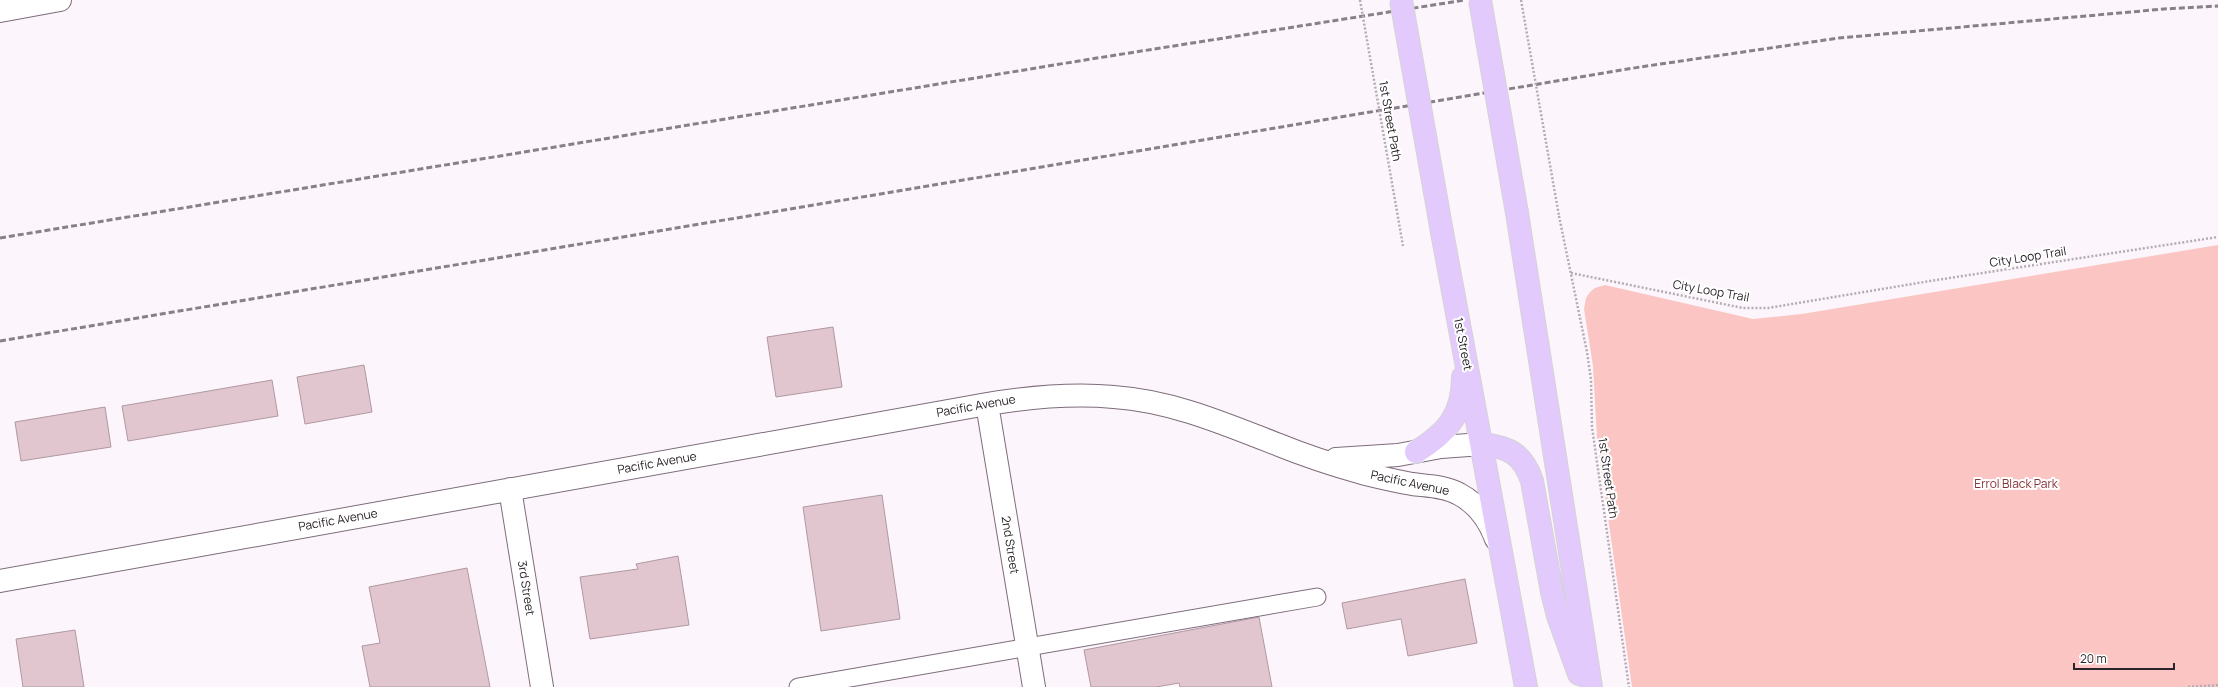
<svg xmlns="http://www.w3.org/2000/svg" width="2218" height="687" viewBox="0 0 2218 687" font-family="Manrope,sans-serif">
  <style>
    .green { fill: #fac5c3 }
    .building { fill: #e1c6cf; stroke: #b198a0 }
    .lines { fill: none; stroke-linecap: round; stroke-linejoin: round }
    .service-casing { stroke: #7e6c7b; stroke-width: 19 }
    .minor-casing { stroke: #7e6c7b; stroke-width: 24 }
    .primary-casing { stroke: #d4d3d4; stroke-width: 24 }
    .path { stroke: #b4acb3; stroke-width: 2.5; stroke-dasharray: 2 2; stroke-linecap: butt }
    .service { stroke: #fff; stroke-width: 17 }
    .minor { stroke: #fff; stroke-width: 22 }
    .primary { stroke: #e3cafd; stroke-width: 22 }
    .rail { stroke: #878086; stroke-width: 3; stroke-dasharray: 6 3; stroke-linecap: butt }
    .primary-bridge-casing { stroke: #d4d3d4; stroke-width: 24; stroke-linecap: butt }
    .path-bridge { stroke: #b4acb3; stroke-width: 2.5; stroke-dasharray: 2 2; stroke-linecap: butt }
    .primary-bridge { stroke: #e3cafd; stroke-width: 22 }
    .labels { text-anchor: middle; stroke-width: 4; stroke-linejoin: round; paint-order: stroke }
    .street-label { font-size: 12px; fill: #2a2329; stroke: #fff }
    .park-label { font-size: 12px; fill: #883136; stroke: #fff }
  </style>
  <rect width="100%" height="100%" fill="#fdf5fc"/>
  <path class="green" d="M2218 245V687H1632L1597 439 1593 366 1584 309 1586 298 1590 292 1595 288 1605 285 1753 319 1802 314Z"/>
  <path class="building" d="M833 327 842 387 776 397 767 337Z
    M364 365 372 412 305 424 297 377Z
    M272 380 278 416 128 441 122 406Z
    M105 407 111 447 21 461 15 422Z
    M882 495 900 619 821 631 803 507Z
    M678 556 689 625 590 639 580 577 638 569 636 564Z
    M467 568 490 687H370L362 646 380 643 369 587Z
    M1465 579 1477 643 1408 656 1401 619 1347 629 1342 603Z
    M1259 617 1272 687H1180L1179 683 1156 687H1091L1084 650Z
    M75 630 84 687H23L16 639Z"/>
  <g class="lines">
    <defs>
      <path id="service" d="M798 687 1317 597"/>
      <path id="minor" d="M0 11 60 0
        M987 404 1034 687
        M1336 459 1398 455 1441 447 1482 444
        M510 489 542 687
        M0 581 987 404C1030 397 1071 393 1114 397 1172 401 1225 424 1279 445 1306 456 1334 465 1362 473 1378 477 1395 481 1412 484 1427 486 1445 486 1459 494 1478 504 1489 520 1496 539"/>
      <path id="primary" d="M1517 213 1591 687
        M1442 232 1526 687
        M1482 444C1509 447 1523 454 1532 481L1552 592 1558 616 1579 674
        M1416 452C1447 433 1463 415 1463 377"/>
    </defs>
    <use href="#service" class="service-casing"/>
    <use href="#minor" class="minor-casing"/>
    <use href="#primary" class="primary-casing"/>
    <path class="path" d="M1559 216 1587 352 1591 380 1592 427 1629 687
      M1571 273 1743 308H1768L1930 281 2218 237
      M2188 687 2218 685"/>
    <use href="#service" class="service"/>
    <use href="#minor" class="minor"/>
    <use href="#primary" class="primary"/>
    <path class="rail" d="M0 238 1091 59 1465 0
      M0 341 1640 67 1839 38 2164 9 2218 6"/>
    <defs>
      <path id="primary-bridge" d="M1401 0 1442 232
        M1480 0 1517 213"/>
    </defs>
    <use href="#primary-bridge" class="primary-bridge-casing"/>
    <path class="path-bridge" d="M1360 0 1403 246
      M1521 0 1559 216"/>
    <use href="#primary-bridge" class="primary-bridge"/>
  </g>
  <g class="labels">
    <g class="street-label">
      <text transform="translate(1390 121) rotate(80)" y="4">1st Street Path</text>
      <text transform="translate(2028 257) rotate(-9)" y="4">City Loop Trail</text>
      <text transform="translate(1711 291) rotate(10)" y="4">City Loop Trail</text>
      <text transform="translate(1463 344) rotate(79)" y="4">1st Street</text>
      <text transform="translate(976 406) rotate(-10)" y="4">Pacific Avenue</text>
      <text transform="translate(657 463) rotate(-10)" y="4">Pacific Avenue</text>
      <text transform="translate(1608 478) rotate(82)" y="4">1st Street Path</text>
      <text transform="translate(1410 483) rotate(12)" y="4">Pacific Avenue</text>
      <text transform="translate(338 520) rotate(-10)" y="4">Pacific Avenue</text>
      <text transform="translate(1010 545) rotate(81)" y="4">2nd Street</text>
      <text transform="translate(526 588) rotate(81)" y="4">3rd Street</text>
    </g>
    <g class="park-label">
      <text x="2016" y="488">Errol Black Park</text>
    </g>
  </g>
  <path d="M2074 663v6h100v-6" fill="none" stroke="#2a2329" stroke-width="2"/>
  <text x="2080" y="663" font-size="12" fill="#2a2329" stroke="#ffffff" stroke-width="3" paint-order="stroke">20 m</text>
</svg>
